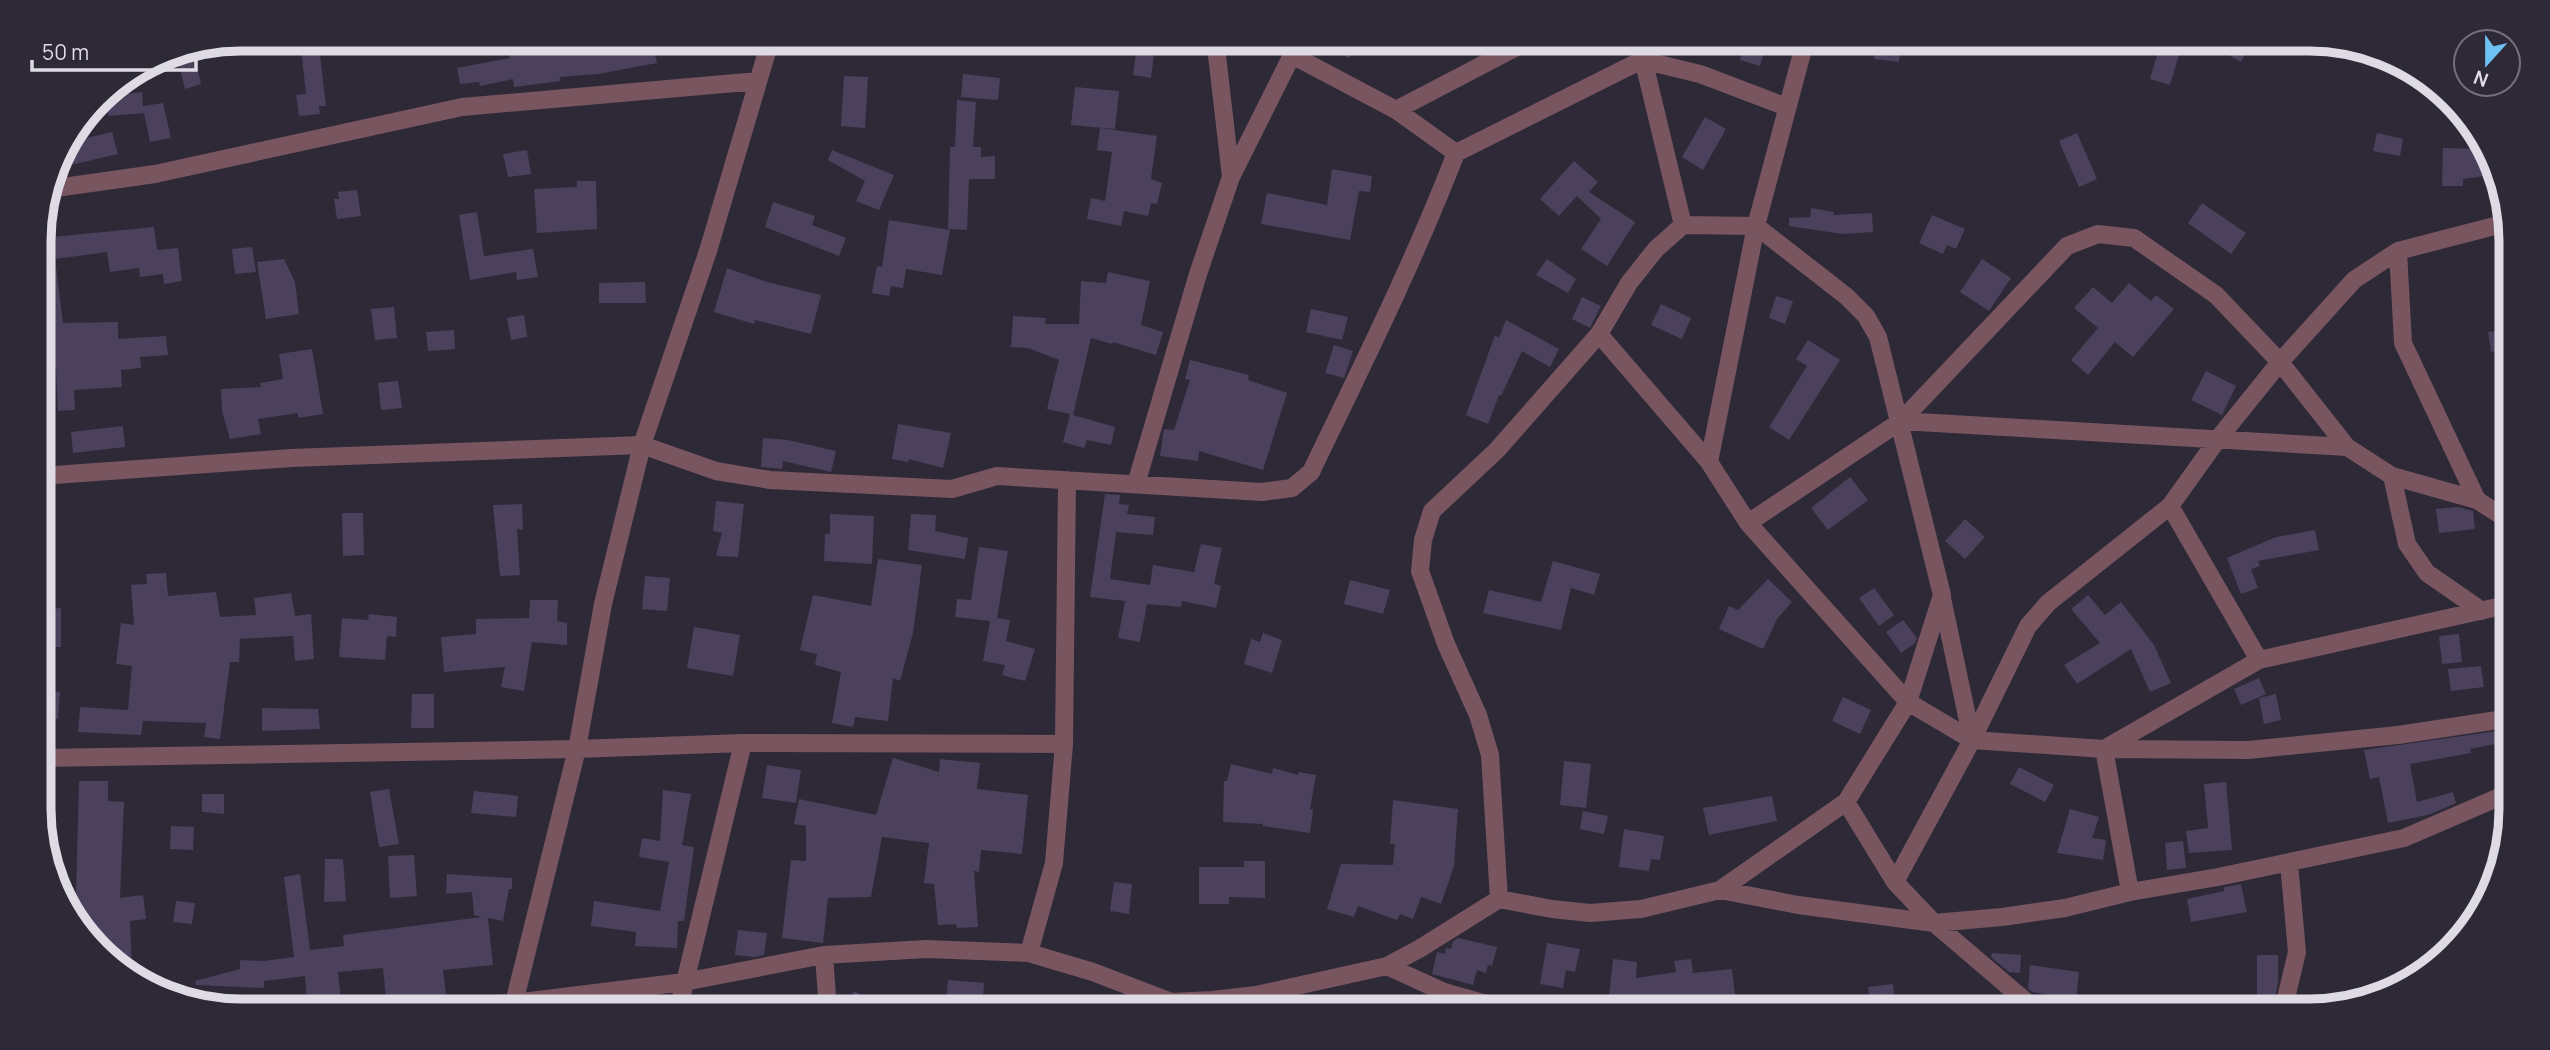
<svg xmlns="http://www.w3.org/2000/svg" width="2550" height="1050" viewBox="0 0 2550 1050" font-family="Manrope,sans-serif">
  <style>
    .building { fill: #4b415c }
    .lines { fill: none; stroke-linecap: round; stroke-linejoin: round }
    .minor { stroke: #78555f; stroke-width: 18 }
    .rim { fill: none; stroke: #dedbe4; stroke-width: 9 }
  </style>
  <rect width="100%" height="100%" fill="#2e2937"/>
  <path class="building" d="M300 38H318L326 106H319L320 114 299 116 296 95 306 94Z
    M540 38H570V47L633 38H651L657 63 598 74 559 77 561 81 514 87 513 79 480 86 479 82 460 84 457 68 510 58 508 43Z
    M1138 38H1156L1151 78 1133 75Z
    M1309 38H1357L1349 58 1309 41Z
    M1746 38H1768L1760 66 1740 60Z
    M1877 38H1902L1899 62 1874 59Z
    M2162 38H2184L2170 85 2150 79Z
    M2199 38H2253L2241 62Z
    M194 53 201 84 185 89 177 57Z
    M963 74 1000 78 998 100 961 97Z
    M844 76 868 77 865 128 841 126Z
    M1075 87 1119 91 1115 129 1071 125Z
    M142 92 143 106 163 103 171 138 150 142 144 113 108 116 106 96Z
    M957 100 976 102 973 147H981V157L995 156V179H969L967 230 948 229 950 147H955Z
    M1705 117 1726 129 1703 170 1682 157Z
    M1100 128 1157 136 1151 179 1162 183 1157 204 1151 203 1148 216 1124 211 1121 226 1087 219 1091 198 1105 201 1112 152 1097 150Z
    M76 129 78 140 112 132 118 154 62 167 60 151Z
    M2077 133 2097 179 2079 187 2059 141Z
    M2377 133 2403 139 2400 156 2373 151Z
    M2443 148 2480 149 2492 175 2463 179V186H2442Z
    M527 150 531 174 508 177 503 154Z
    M832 150 894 175 879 210 856 201 865 181 828 160Z
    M1574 161 1598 182 1589 192 1635 222 1607 266 1581 249 1601 219 1577 196 1559 216 1540 199Z
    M1332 169 1372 176 1370 192 1359 191 1350 240 1261 224 1267 193 1327 205Z
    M577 181H596L597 229 537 233 534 189 577 187Z
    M357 190 361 216 337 219 334 199H339L338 192Z
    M773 202 815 216 812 225 846 238 839 256 765 227Z
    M2202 203 2246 233 2231 254 2188 223Z
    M1811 208 1834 212 1833 215 1872 213 1873 232 1842 234 1789 226V218L1810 217Z
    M477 212 484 256 533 249 538 277 517 280 516 272 470 280 459 215Z
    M1932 215 1965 229 1956 249 1947 245 1943 254 1919 243Z
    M889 220 950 230 942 275 906 269 903 288 891 286 889 296 872 293 877 266 882 267Z
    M40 224H50L52 237 154 227 157 250 178 248 182 281 164 284 163 274 140 277 139 268 110 272 107 252 55 259 63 323 118 322V339L166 336 168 355 140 357 141 368 121 370 122 387 74 390 75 410 58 411 56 369 44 372 40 354V348L46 347 39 301Z
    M252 247 256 272 235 274 232 249Z
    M284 259 295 282 299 314 266 319 257 262Z
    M1547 259 1576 279 1568 293 1536 275Z
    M1982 259 2011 278 1989 311 1960 292Z
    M727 268 767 282 821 295 811 334 755 320 754 324 714 312Z
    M1108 272 1150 281 1141 325 1163 332 1156 355 1113 342 1112 344 1091 338 1073 415 1115 427 1111 445 1087 440 1084 448 1063 442 1070 414 1047 409 1059 360 1028 348 1011 347 1013 316 1046 318 1045 324H1079L1081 281 1106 283Z
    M645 282 646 303H599V283Z
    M2129 283 2151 301 2156 295 2174 309 2133 357 2115 342 2088 375 2071 360 2098 328 2074 308 2093 287 2112 303Z
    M1776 296 1793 301 1785 324 1769 318Z
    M1582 297 1601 306 1590 328 1572 319Z
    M1661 304 1691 318 1682 339 1651 325Z
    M394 307 397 338 375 340 371 309Z
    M1311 309 1348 317 1342 340 1306 332Z
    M524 315 527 337 511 340 507 318Z
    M1506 320 1559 349 1550 367 1522 351 1501 396 1499 395 1488 424 1466 415 1495 335 1499 338Z
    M2510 329V348L2491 352 2488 332Z
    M454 330 455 349 428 351 426 332Z
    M1808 340 1840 360 1789 440 1769 427 1807 366 1796 359Z
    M1334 345 1353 351 1344 378 1325 373Z
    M312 349 323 414 298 418V413L258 419 261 434 230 439 222 411 221 389 261 387 260 383 283 379 279 354Z
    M1190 360 1249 375 1248 380 1287 393 1263 470 1199 451 1198 461 1160 456 1164 429 1174 430 1190 380 1185 379Z
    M2206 371 2236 386 2222 415 2191 400Z
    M398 381 402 408 381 410 378 383Z
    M898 424 951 433 943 468 909 459 908 462 892 459Z
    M123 426 125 447 73 453 71 432Z
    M763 438 788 440 836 451 831 472 783 461 782 469 761 467Z
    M1850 477 1868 500 1828 530 1811 508Z
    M1105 494 1120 495 1119 504 1129 505 1127 514 1155 517 1153 535 1116 532 1110 579 1150 585 1153 565 1194 572 1201 544 1222 548 1214 584 1221 586 1216 608 1182 601 1181 607 1147 604 1140 642 1118 638 1125 601 1090 597Z
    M716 501 744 504 738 557 716 556 722 533 713 531Z
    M522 504 523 530 517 529 520 575 500 576 493 505Z
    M2458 507 2473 511 2475 529 2439 533 2436 509Z
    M342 513H363L364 555 343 556Z
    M830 514 874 516 872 564 824 561 825 534H830Z
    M911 514 936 515 935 531 968 538 965 559 908 550Z
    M1965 519 1985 537 1965 559 1945 541Z
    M2315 530 2319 550 2258 561 2260 566 2251 569 2258 588 2241 594 2227 558 2276 537Z
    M979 547 1008 551 997 618 1010 620 1006 641 1035 649 1025 681 1002 675 1005 665 983 661 990 621 955 617 957 599 971 600Z
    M878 559 922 565 913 633 900 681 893 678 888 721 855 717 853 727 832 723 841 672 815 665 817 654 800 650 813 595 871 606Z
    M1553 561 1600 574 1594 595 1571 588 1561 630 1483 613 1489 590 1541 602Z
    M166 573 168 596 216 592 220 617 256 615 254 598 291 593 295 616 311 614 314 659 295 661 293 636 240 639 239 662H230L220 739 204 737 206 723 143 721 141 735 78 732 80 707 128 710 132 666 116 664 121 623 134 625 131 585 147 584 146 574Z
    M645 576 670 578 667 611 642 609Z
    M1768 579 1792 602 1777 619 1763 649 1719 629 1729 606 1738 610Z
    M1350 580 1390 590 1383 614 1344 604Z
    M1874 588 1894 615 1879 626 1859 598Z
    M2088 595 2105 615 2121 602 2154 645 2171 683 2150 692 2131 649 2077 684 2064 665 2100 643 2071 609Z
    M530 600H558L557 621 567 623V645L532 642 524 691 501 687 505 667 444 672 441 637 476 634V619L529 618Z
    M61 608V647H41V610Z
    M369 614 397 617 396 637 387 636 385 660 339 657 342 618 368 620Z
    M1903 620 1917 638 1915 643 1901 653 1886 632Z
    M694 627 740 635 733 676 687 668Z
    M1263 633 1282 640 1272 673 1244 664 1251 639 1260 642Z
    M2459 634 2462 662 2442 664 2439 636Z
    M2481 666 2484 687 2451 691 2448 669Z
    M2259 678 2266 694 2241 705 2234 689Z
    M41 690 60 692 58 719 42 717Z
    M412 694H434V728H411Z
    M2276 694 2281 720 2264 724 2259 698Z
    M1843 697 1871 710 1860 734 1832 721Z
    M262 708 318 709 320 729 262 731Z
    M2511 729V741L2470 749 2471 753 2410 764 2417 802 2453 792 2456 803 2428 815 2388 823 2379 777 2370 779 2364 750Z
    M893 758 939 772 940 759 980 763 977 789 1028 795 1022 854 981 850 979 872 974 871 978 927 957 928 956 924 938 925 934 884 924 883 929 843 882 837 871 897 828 898 823 943 782 938 791 860 806 861V826L794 824 799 799 876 815Z
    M1564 761 1591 764 1586 808 1560 805Z
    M1231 764 1272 774 1273 768 1298 775 1299 772 1316 775 1310 809H1313L1310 833 1263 826V824L1223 822 1224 781H1227Z
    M767 765 801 770 796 803 762 798Z
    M2019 767 2054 785 2045 802 2010 784Z
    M79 781H108V801L124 802 120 898 143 895 146 919 130 921 132 972 88 942 63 891 76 894Z
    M2226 782 2232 850 2189 853 2186 831 2208 828 2204 784Z
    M389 789 399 844 379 847 370 792Z
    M663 790 691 794 682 845 694 847 684 921H678L677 948 635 946 636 932 591 926 594 901 660 911 669 862 639 857 642 838 660 841Z
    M474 791 518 796 516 817 471 813Z
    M202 794H224V814L202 812Z
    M1772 796 1777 821 1709 835 1703 808Z
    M1393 800 1458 809 1454 866 1441 904 1421 897 1413 919 1400 914 1397 920 1358 906 1354 917 1327 909 1341 864 1393 865 1395 844H1390Z
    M2070 809 2099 817 2092 838 2106 840 2103 860 2057 853Z
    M1583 811 1608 816 1604 834 1580 829Z
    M171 826 194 827 193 850 170 849Z
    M1624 829 1664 836 1660 860 1651 859 1649 871 1619 867Z
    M2183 841 2186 868 2167 870 2165 843Z
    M414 855 417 896 390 898 388 856Z
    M325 859H343L346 901 324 902Z
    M1244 861H1265V898L1229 897V904H1199V867H1244Z
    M300 874 310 950 344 946 343 935 482 917 474 915 472 892 446 894 447 874 512 878V889H509L503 921 488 918 493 965 443 970 446 995 386 998 383 968 338 972 342 1011H308L305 976 264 981V988L196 985 195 981 240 969V960L264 961 294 957 284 877Z
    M1114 882 1132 884 1129 914 1110 911Z
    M2241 884 2247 912 2191 922 2187 899 2224 891V887Z
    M176 901 195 903 192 924 173 922Z
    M738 930 767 933 764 955 755 957 735 955Z
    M1458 938 1497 947 1492 966 1488 965 1486 973 1477 970 1473 985 1432 974 1437 952 1445 954 1446 948 1451 949 1453 941Z
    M1547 943 1580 949 1575 972 1566 970 1563 988 1540 984Z
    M1992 953 2021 955 2020 973 2009 972 1991 957Z
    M2257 955H2278V982L2275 997H2257Z
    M1613 959 1637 962 1636 978 1676 972 1674 961 1691 959 1693 973 1732 969 1737 1011H1655V1002L1609 997Z
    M2030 965 2079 972 2076 999 2032 992 2028 988Z
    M948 980 984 983 982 1011H960V1006L946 1005Z
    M1893 984 1896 1011 1871 1009 1868 987Z
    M854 991 889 1011H842Z"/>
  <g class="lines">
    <path class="minor" d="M1215 38 1231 177
      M769 46 856 43 889 38
      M1396 110 1534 38
      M1456 153 1642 60 1700 74 1787 107
      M49 189 155 174 462 107 758 81
      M1683 225 1756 226 1846 296 1866 316 1878 337 1942 595 1908 702 1846 802 1720 890
      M2398 251 2403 343 2477 500
      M1599 334 1709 462 1748 523 1908 702 1972 740 2104 749 2259 660 2511 604
      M1901 421 2347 447 2392 476 2407 544 2427 573 2482 611
      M1709 462 1756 226 1806 38
      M40 476 291 458 642 445 716 471 770 480 952 489 997 476 1262 492 1292 488 1311 472C1362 366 1413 264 1456 153L1396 110 1292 55
      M2392 476 2477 500 2511 522
      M1136 484 1198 274 1231 177 1292 55 1298 38
      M2170 506 2259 660
      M1748 523 1901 421 2067 246 2098 234 2134 238 2216 295 2280 362 2347 447
      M1942 598 1972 740
      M42 758 577 749 743 743 1064 744
      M1846 802 1895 882 1934 923 2037 1011
      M1895 882 1972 740 2028 626 2048 603 2170 506 2218 439 2280 362 2354 280 2398 251 2510 222
      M2130 892 2104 749 2248 750 2398 735 2511 718
      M1499 899 1490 755 1478 715 1446 644 1420 571 1423 540 1432 511 1497 450 1599 334 1629 283 1656 249 1683 225 1638 38
      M1029 953 1054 863 1064 744 1067 480
      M824 955 828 1011
      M1387 966 1419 949 1499 899 1552 909 1590 913 1641 909 1720 890 1798 905 1934 923 2002 917 2065 908 2130 892 2218 877 2404 838 2511 792
      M355 1011 514 1003 684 982 824 955 926 949 1029 953 1093 972 1171 1002 1212 1000 1256 995 1387 966 1444 992 1511 1011
      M512 1011 577 749 603 604 642 445 708 251 771 38
      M678 1011 743 743
      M2283 1011 2297 952 2289 863"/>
  </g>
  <path d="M0 0H2550V1050H0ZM241 51H2309A190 190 0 0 1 2499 241V809A190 190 0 0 1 2309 999H241A190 190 0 0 1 51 809V241A190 190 0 0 1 241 51Z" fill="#2e2937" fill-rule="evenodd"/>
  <path class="rim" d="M241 51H2309A190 190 0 0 1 2499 241V809A190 190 0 0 1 2309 999H241A190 190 0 0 1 51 809V241A190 190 0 0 1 241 51Z"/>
  <g transform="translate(2487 63) rotate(201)"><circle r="33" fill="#2e2937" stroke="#74707c" stroke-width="2"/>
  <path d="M0-5L12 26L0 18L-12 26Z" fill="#6ec2f3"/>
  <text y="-10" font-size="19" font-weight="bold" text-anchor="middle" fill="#dedbe4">N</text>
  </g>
  <path d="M32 60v10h164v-10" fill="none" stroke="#dedbe4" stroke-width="3.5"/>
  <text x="42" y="60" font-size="21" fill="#dedbe4" stroke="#2e2937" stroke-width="5" paint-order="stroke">50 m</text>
</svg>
